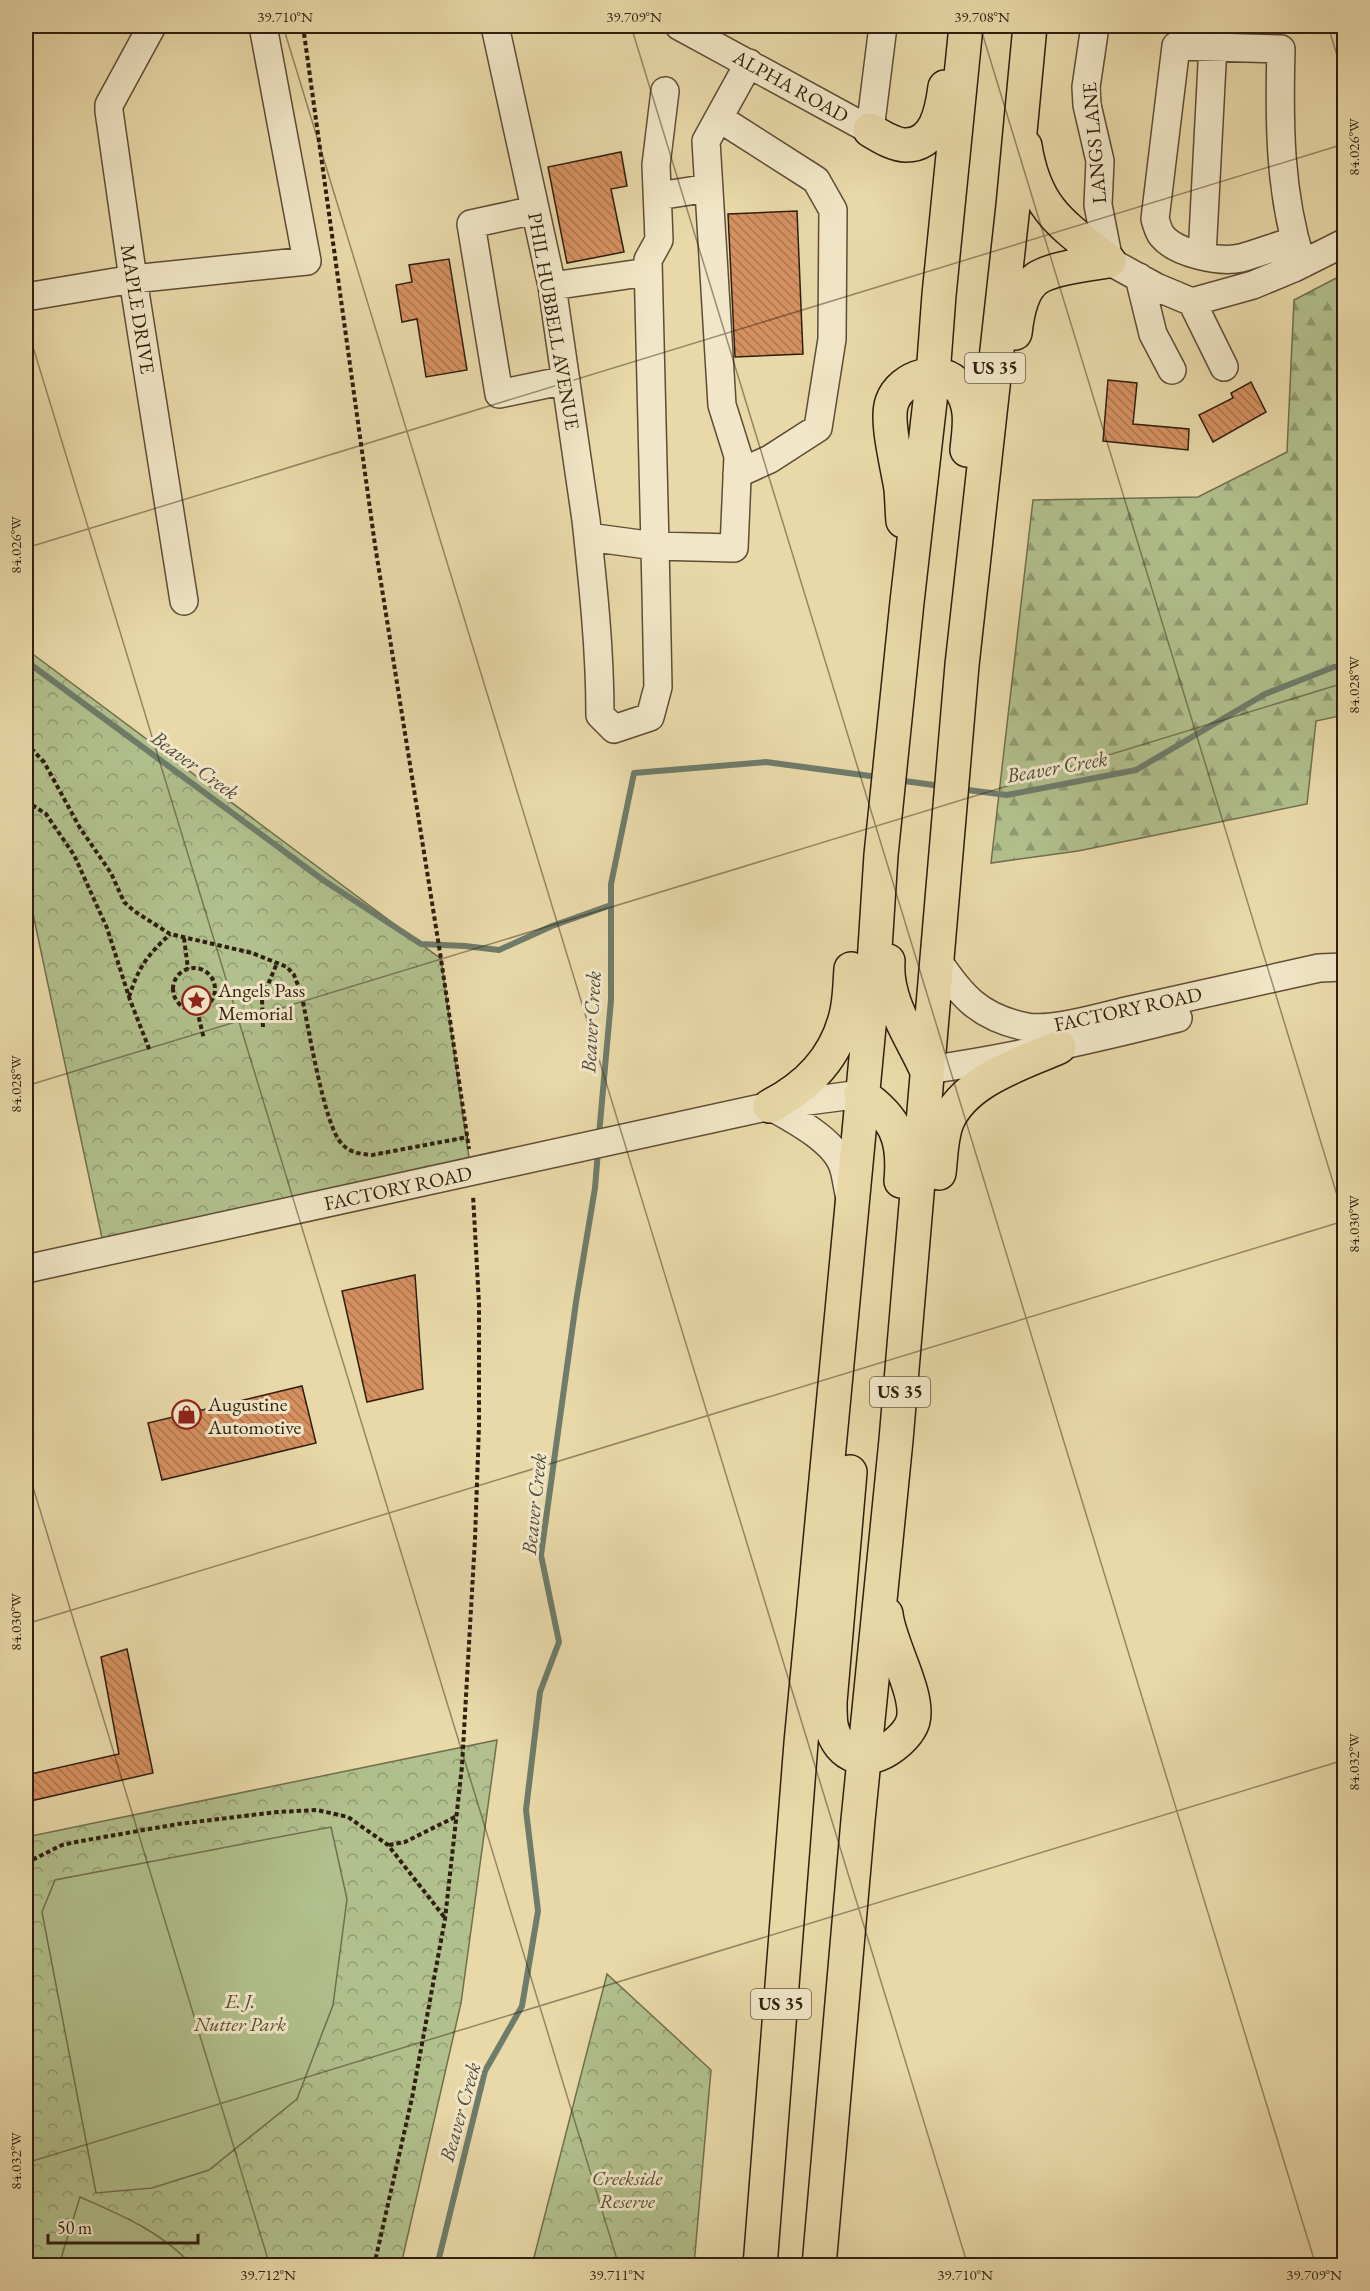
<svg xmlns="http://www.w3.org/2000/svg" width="1370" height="2291" viewBox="0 0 1370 2291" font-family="'EB Garamond',serif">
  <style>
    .forest { fill: url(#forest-firs); stroke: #706f4e; stroke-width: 1.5 }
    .park { fill: url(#park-crowns); stroke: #706f4e; stroke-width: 1.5 }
    .pitch { fill: #b1c08c; stroke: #706f4e; stroke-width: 1.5 }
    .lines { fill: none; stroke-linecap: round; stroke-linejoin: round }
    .stream { stroke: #6e7c6a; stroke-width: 6 }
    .building { fill: url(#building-back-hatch); stroke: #301e0f; stroke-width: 1.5 }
    .minor-casing { stroke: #5e4d36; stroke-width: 30 }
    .highway-casing { stroke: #301e0f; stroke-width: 36 }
    .path { stroke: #301e0f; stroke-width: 4; stroke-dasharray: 4.5 3; stroke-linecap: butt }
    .minor { stroke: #f1e6c7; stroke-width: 27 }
    .highway { stroke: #e9d9a9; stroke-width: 33 }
    .ticks { fill: none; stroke: #301e0f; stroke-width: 1.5; stroke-opacity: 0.45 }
    .labels { text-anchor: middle; stroke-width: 6; stroke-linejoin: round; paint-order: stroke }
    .shield { fill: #f1e6c7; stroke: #6a5a46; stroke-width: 1.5 }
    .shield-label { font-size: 18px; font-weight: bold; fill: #301e0f }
    .street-label { font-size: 20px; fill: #301e0f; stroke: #f1e6c7 }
    .poi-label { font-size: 20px; fill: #301e0f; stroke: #f1e6c7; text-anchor: start }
    .park-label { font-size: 20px; font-style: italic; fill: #574f34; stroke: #f1e6c7 }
    .water-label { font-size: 21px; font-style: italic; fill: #4f4d3c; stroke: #f1e6c7 }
    .neatline { fill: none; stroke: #301e0f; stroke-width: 2 }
    .ticks-label { font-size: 15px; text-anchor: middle; fill: #301e0f }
  </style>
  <defs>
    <pattern id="forest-firs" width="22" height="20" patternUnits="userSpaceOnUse" patternTransform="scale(1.5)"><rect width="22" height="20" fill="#b1c08c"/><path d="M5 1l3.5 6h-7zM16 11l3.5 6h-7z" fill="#909b71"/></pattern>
    <pattern id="park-crowns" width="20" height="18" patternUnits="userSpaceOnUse" patternTransform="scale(1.5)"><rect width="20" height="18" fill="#b1c08c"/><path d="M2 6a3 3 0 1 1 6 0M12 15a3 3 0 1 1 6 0" fill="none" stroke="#909b71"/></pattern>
    <pattern id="building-back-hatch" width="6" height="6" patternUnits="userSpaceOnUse" patternTransform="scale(1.5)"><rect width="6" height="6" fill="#d69161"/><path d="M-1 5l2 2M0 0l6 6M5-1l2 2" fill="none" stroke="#ae764e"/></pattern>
  </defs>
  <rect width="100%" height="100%" fill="#e9d9a9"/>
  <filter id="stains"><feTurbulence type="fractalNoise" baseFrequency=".00333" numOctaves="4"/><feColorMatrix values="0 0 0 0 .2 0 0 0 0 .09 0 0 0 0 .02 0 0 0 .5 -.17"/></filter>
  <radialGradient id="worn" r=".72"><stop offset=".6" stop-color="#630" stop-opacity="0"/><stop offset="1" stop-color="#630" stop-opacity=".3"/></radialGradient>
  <path class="forest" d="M1344 274V715L1316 721 1307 804 1078 851 991 863 1033 500 1198 497 1287 452 1294 300Z"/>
  <path class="park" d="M26 649 441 959 471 1172 105 1252 26 881Z
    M497 1740 461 2003 401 2265 26 2266V1837Z
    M607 1974 711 2070 694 2265H532Z"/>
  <path class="pitch" d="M331 1827 347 1899 333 2005 297 2099 209 2170 152 2188 96 2193 42 1912 55 1880Z
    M80 2197C123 2216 160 2231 192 2265H59Z"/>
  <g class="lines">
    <path class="stream" d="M26 661 323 880 421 944 465 946 499 950 552 926 611 905
      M897 780 941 786
      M960 789 1007 795 1136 770 1265 694 1334 667H1344
      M599 1135 611 1000V884L634 773 766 762 878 777
      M437 2266 485 2071 522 2006 538 1911 526 1810 540 1692 559 1642 541 1555 576 1302 595 1188 598 1151"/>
  </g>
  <path class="building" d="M621 152 627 186 611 189 624 252 567 263 548 167Z
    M797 211 803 354 735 357 728 214Z
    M449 259 467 370 426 377 417 319 402 322 396 285 412 282 409 265Z
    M1108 380 1137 383 1133 424 1189 429 1188 450 1103 441Z
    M1251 382 1266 412 1213 442 1199 415 1233 398 1231 393Z
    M415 1275 423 1389 367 1402 342 1291Z
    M302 1386 316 1443 162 1480 148 1423Z
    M127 1649 153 1773 26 1802V1775L119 1754 101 1657Z"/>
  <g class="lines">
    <defs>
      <path id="minor" d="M152 26 109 105V111L133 279 184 601
        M495 26 552 286 586 520C593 585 600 649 600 715L614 729 650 717 658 687 655 546 588 537
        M679 26 870 130 883 26
        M1095 26 1086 87 1087 105 1100 161 1098 205 1109 261 1156 287 1192 302 1253 285 1294 268 1344 243
        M665 91 656 165 659 240 648 260 655 546 734 548 738 456 722 405 706 141 749 63
        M719 118 816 180 833 210 832 339 818 428 770 459 737 474
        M658 196 709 188
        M535 210 471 224 499 394 566 380
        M1294 241C1276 246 1259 253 1241 258 1219 263 1176 253 1162 236 1158 231 1157 225 1155 219L1176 46 1281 49C1279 122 1279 193 1302 264
        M1202 256 1214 26
        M1139 277 1153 334 1172 370
        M552 286 648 272
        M26 297 133 279 307 261 263 26
        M1192 302 1224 367
        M936 958C961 996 980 1018 1027 1027 1051 1031 1098 1018 1122 1012 1187 997 1253 983 1319 968L1344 967
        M927 1070C1013 1058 1095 1039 1178 1018
        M770 1106C793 1119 834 1140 843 1166 846 1175 847 1185 849 1194
        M26 1269 770 1106 861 1094"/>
      <path id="highway" d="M870 130C880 136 894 145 906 145 936 145 942 110 945 87
        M1025 146C1035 209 1062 225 1109 261
        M1015 333C1017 315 1022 287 1039 277 1057 267 1089 264 1109 261
        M903 521C902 511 902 500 901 489 898 468 885 420 892 402 901 376 942 364 959 387 974 406 969 429 967 450
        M888 961C885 1000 910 1034 926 1069
        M861 1094C896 1118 905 1139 901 1181
        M770 1106C809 1086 838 1055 847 1011 850 997 850 982 851 969
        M939 1173C941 1157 941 1137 947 1122 965 1080 1021 1064 1059 1047
        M850 1472 830 1702C830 1709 830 1717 831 1725 839 1759 867 1766 893 1746 902 1739 910 1731 913 1721 920 1694 889 1644 886 1614
        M760 2266 801 1743 872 995 881 855 907 602 933 375 939 295 966 26
        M819 2266 858 1820 896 1440 962 665 1013 206 1030 26"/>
    </defs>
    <use href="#minor" class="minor-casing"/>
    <use href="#highway" class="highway-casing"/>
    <path class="path" d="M303 26 375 545 441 959 469 1149
      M26 743 44 762 80 828 111 873 124 902 134 911 170 934 252 953 287 967 294 975 301 993C308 1023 324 1127 342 1144 350 1153 361 1154 372 1155L468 1137
      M26 801 46 814 74 855 107 928 130 1000 150 1051
      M184 938 188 969
      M173 989a21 21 0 1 1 42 0a21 21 0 1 1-42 0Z
      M129 997C139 966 147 956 170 934
      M197 1010 204 1039
      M263 1027 262 999 277 963
      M389 1845 405 1842 455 1817
      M26 1863 62 1845 81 1841 178 1824 277 1812 317 1810 348 1817 388 1845 445 1918
      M374 2266 412 2098 445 1919 462 1766 475 1539 479 1426V1304L473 1195"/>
    <use href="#minor" class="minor"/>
    <use href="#highway" class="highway"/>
  </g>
  <path class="ticks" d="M283 26 968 2266M631 26 1316 2266M980 26 1344 1218M1328 26 1344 78M26 324 619 2266M26 548 1344 144M26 1086 1344 683M26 1464 270 2266M26 1624 1344 1221M26 2163 1344 1760"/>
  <defs>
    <symbol id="sight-ring" viewBox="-11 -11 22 22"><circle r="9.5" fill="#f1e6c7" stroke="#8f2418" stroke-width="1.5"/><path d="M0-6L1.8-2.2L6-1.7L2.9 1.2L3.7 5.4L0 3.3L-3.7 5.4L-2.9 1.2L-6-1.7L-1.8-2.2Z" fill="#8f2418"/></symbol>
    <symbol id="shop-ring" viewBox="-11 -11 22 22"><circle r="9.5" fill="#f1e6c7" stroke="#8f2418" stroke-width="1.5"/><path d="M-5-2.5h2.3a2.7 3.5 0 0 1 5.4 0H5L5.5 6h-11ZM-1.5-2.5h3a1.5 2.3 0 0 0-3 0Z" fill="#8f2418"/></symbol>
  </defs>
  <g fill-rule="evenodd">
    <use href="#sight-ring" x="180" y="984" width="33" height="33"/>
    <use href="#shop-ring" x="170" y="1398" width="33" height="33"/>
  </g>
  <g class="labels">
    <g class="shield">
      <rect x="965" y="353" width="60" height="30" rx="4.5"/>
      <rect x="870" y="1377" width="60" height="30" rx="4.5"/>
      <rect x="751" y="1989" width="60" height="30" rx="4.5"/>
    </g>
    <g class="shield-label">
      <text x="995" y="374">US 35</text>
      <text x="900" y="1398">US 35</text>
      <text x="781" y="2010">US 35</text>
    </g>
    <g class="street-label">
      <text transform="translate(791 86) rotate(29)" y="7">ALPHA ROAD</text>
      <text transform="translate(1094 143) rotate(-95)" y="7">LANGS LANE</text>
      <text transform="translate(138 309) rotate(81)" y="7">MAPLE DRIVE</text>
      <text transform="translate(554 321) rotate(80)" y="7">PHIL HUBBELL AVENUE</text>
      <text transform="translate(1128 1009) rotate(-12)" y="7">FACTORY ROAD</text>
      <text transform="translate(398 1188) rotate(-12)" y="7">FACTORY ROAD</text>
    </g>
    <g class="poi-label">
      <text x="218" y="997">Angels Pass<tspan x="218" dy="23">Memorial</tspan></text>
      <text x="208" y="1411">Augustine<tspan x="208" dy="23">Automotive</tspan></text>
    </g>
    <g class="park-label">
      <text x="240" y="2008">E. J.<tspan x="240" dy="23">Nutter Park</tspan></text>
      <text x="627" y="2185">Creekside<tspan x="627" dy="23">Reserve</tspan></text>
    </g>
    <g class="water-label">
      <text transform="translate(195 765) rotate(36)" y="7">Beaver Creek</text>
      <text transform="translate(1057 767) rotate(-10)" y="7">Beaver Creek</text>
      <text transform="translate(591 1022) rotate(-87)" y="7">Beaver Creek</text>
      <text transform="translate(534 1504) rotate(-84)" y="7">Beaver Creek</text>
      <text transform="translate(460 2112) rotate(-74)" y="7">Beaver Creek</text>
    </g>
  </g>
  <rect width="1370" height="2291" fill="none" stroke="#e9d9a9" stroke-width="66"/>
  <path d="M48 2234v9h150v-9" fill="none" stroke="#301e0f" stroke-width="3"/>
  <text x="57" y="2234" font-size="18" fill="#301e0f" stroke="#f1e6c7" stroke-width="4.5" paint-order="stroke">50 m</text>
  <rect x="33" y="33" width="1304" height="2225" class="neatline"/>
  <g class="ticks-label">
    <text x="285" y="22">39.710°N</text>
    <text x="634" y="22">39.709°N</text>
    <text x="982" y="22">39.708°N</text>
    <text transform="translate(1354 147) rotate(-90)" y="5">84.026°W</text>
    <text transform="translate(16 545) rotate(-90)" y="5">84.026°W</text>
    <text transform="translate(1354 685) rotate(-90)" y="5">84.028°W</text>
    <text transform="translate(16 1084) rotate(-90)" y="5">84.028°W</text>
    <text transform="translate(1354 1224) rotate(-90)" y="5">84.030°W</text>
    <text transform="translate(16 1622) rotate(-90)" y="5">84.030°W</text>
    <text transform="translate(1354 1762) rotate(-90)" y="5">84.032°W</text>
    <text transform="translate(16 2161) rotate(-90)" y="5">84.032°W</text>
    <text x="268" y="2280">39.712°N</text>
    <text x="617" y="2280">39.711°N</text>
    <text x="965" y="2280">39.710°N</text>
    <text x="1314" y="2280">39.709°N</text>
  </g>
  <rect width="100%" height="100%" filter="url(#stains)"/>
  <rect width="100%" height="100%" fill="url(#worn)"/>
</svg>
